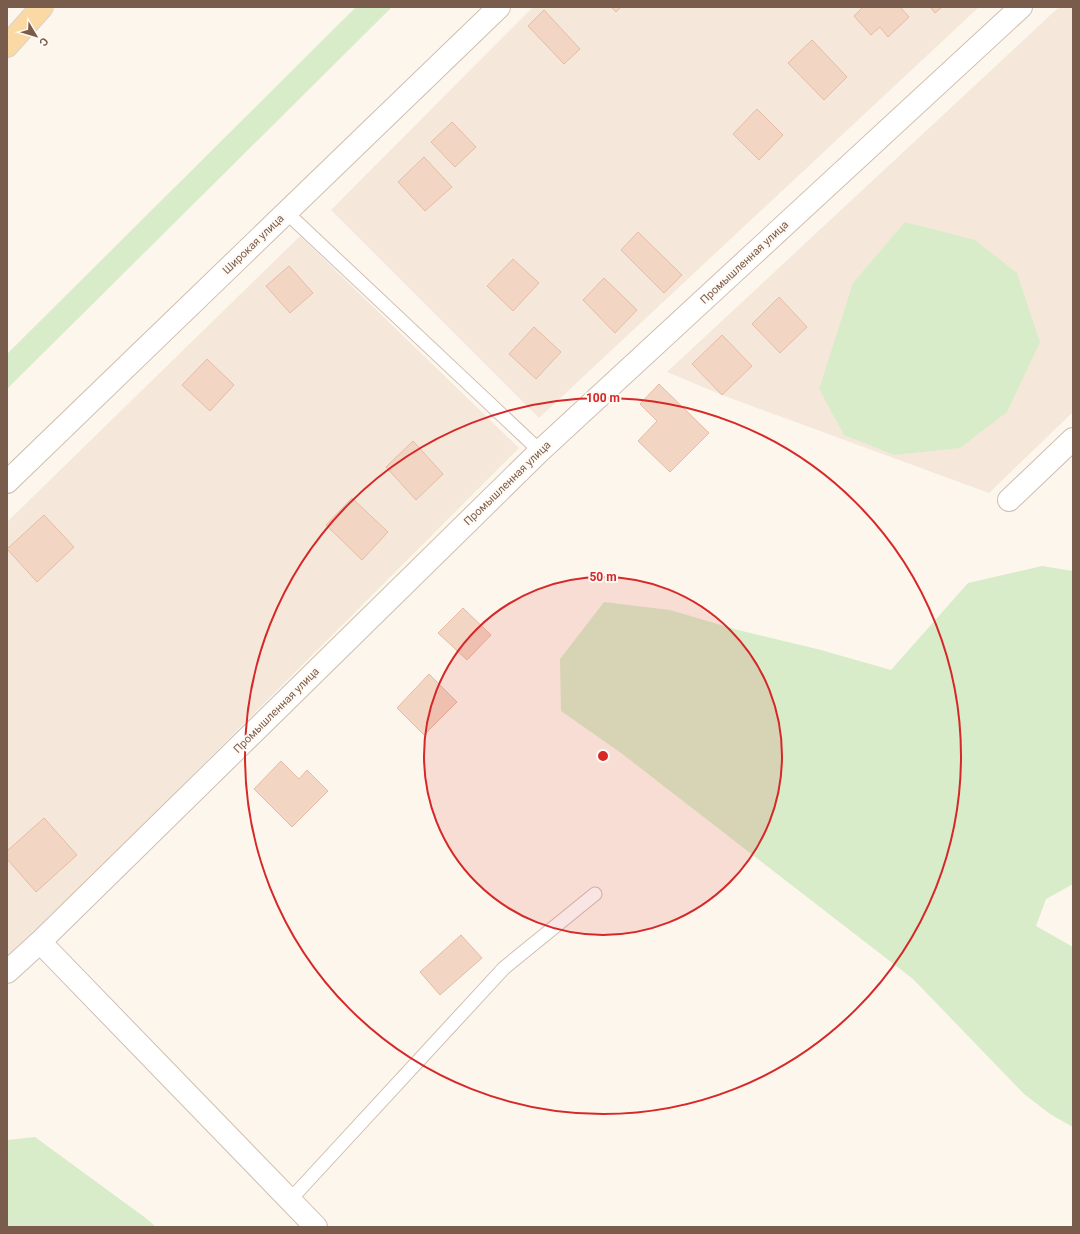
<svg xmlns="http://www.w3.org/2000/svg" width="1080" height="1234" viewBox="0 0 1080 1234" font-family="Roboto,sans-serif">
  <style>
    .residential { fill: #f5e8da }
    .green { fill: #d8ecc9 }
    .building { fill: #f3d5c3; stroke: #e6bba3 }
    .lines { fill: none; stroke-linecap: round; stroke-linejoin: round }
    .service-casing { stroke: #d1beb0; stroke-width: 15 }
    .minor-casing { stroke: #d1beb0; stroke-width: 24 }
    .primary-casing { stroke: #dad1cd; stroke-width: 24 }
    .service { stroke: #fff; stroke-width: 13 }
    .minor { stroke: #fff; stroke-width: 22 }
    .primary { stroke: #fbd9a5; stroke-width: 22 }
    .ring { fill: none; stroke: #d62828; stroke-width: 2 }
    .labels { text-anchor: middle; stroke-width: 4; stroke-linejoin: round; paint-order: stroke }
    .street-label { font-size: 11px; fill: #7a5c4d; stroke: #fffaf3 }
    .centre { fill: #d62828; stroke: #fffaf3; stroke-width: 2 }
    .ring-label { font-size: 12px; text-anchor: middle; font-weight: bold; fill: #d62828; stroke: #fffaf3; stroke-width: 4; stroke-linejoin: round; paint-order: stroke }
  </style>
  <rect width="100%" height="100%" fill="#fdf6ec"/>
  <path class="residential" d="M533 7H979L539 418 331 210Z
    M1059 7H1073V412L989 493 722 395 667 372Z
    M300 236 519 448 24 944 7 957V522Z"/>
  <path class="green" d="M356 7H392L7 389V354Z
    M905 222 975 240 1017 273 1040 342 1007 412 960 448 894 455 844 435 819 389 853 283Z
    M1042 566 1073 571V884L1046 899 1036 926 1073 947V1127L1050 1114 1024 1094 913 979 621 753 561 711 560 659 604 602 670 610 738 630 821 650 891 670 968 583Z
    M35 1137 147 1219 156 1227H7V1140Z"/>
  <path class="building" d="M611 7H621L616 12Z
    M863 7H900L909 17 888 37 880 27 871 35 854 16Z
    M930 7H942L935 13Z
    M544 10 580 49 564 64 528 26Z
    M812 40 847 77 824 100 788 63Z
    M757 109 783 135 759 160 733 134Z
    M452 122 476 147 455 167 431 142Z
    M424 157 452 187 425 211 398 182Z
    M638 232 682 275 664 293 621 250Z
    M513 259 539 283 513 311 487 286Z
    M289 266 313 293 290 313 266 286Z
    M604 278 637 310 615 333 583 300Z
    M779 297 807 327 780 353 752 324Z
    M534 327 561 352 536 379 509 354Z
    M722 335 752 366 722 395 692 364Z
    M207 359 234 385 210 411 182 385Z
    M659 384 709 433 670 472 638 441 657 421 640 404Z
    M413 441 443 474 416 500 386 467Z
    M352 498 388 532 362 560 326 525Z
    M44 515 74 547 37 582 7 549Z
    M463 608 491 635 467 660 438 633Z
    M429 674 457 702 424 735 397 708Z
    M281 761 299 779 307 770 328 791 292 827 254 789Z
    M44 818 77 855 36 892 7 859V851Z
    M461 935 482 958 440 995 420 972Z"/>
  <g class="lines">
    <defs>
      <path id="service" d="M286 212 540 451
        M289 1201 504 968 595 894"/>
      <path id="minor" d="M7 482 499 7
        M1009 500 1073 439
        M40 942 316 1227
        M7 972 40 942 540 451 1021 7"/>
      <path id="primary" d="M7 46 42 7"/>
    </defs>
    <use href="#service" class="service-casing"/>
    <use href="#minor" class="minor-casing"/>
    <use href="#primary" class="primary-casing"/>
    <use href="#service" class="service"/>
    <use href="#minor" class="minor"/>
    <use href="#primary" class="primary"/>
  </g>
  <circle cx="603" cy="756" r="179" fill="#d62828" fill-opacity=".12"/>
  <g class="ring">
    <circle cx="603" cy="756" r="179"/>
    <circle cx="603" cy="756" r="358"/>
  </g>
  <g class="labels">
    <g class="street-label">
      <text transform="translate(253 244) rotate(-44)" y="4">Широкая улица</text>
      <text transform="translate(744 262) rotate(-43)" y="4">Промышленная улица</text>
      <text transform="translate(507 483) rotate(-44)" y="4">Промышленная улица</text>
      <text transform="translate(276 710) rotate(-45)" y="4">Промышленная улица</text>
    </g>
  </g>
  <circle cx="603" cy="756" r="6" class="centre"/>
  <g class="ring-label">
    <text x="603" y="402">100 m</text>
    <text x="603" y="581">50 m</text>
  </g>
  <rect width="1080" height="1234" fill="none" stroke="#7a5c4d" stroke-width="16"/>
  <g transform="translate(36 36) rotate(128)" stroke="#fffaf3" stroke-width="3" paint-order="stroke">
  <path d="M0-3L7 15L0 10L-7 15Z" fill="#7a5c4d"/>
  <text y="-6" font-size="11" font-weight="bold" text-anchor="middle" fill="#7a5c4d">С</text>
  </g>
</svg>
